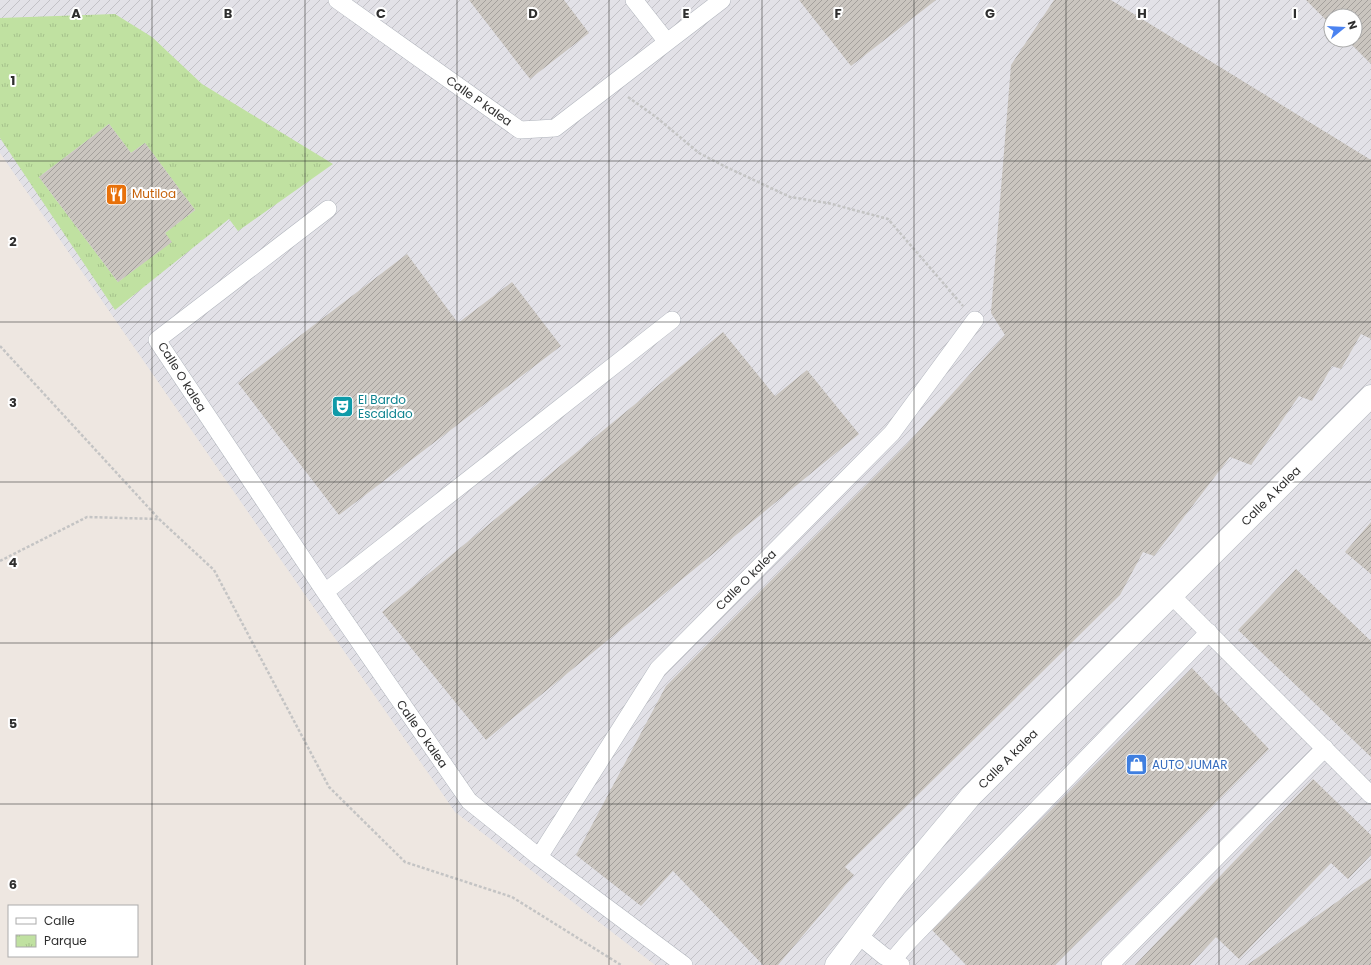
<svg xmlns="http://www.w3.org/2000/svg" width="1371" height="965" viewBox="0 0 1371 965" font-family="Poppins,sans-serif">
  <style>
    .industrial { fill: url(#industrial-furrows); fill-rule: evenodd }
    .park { fill: url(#park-tufts); fill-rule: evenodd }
    .building { fill: url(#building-hatch) }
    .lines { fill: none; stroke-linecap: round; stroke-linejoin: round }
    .minor-casing { stroke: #b1b5bd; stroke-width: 18 }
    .tertiary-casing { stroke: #b1b5bd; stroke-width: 23 }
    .path { stroke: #c4c4c4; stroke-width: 2.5; stroke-dasharray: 3 2; stroke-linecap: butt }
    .minor { stroke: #fff; stroke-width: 17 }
    .tertiary { stroke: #fff; stroke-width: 22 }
    .grid { fill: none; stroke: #2e2e2e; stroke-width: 1; stroke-opacity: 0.55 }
    .labels { text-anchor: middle; stroke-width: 4; stroke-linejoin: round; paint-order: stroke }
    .street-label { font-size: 12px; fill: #2e2e2e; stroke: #fff }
    .food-label { font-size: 12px; fill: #c56008; stroke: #fff; text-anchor: start }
    .culture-label { font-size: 12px; fill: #0d838f; stroke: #fff; text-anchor: start }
    .shop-label { font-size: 12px; fill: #366cbe; stroke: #fff; text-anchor: start }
    .grid-label { font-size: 13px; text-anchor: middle; font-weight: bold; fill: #2e2e2e; stroke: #fff; stroke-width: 4; stroke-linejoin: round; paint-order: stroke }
  </style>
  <defs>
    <pattern id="industrial-furrows" width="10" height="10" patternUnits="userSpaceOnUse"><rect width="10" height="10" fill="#e2e1e7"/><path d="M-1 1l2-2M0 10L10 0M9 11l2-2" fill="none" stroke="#c2c1c6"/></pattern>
    <pattern id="park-tufts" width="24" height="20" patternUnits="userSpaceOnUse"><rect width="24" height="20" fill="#c0e1a1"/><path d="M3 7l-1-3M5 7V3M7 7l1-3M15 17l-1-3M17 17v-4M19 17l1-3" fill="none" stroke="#a5c18b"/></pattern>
    <pattern id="building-hatch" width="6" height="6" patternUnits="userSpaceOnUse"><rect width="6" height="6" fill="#cac5bf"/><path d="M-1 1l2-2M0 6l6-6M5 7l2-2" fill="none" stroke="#a4a09c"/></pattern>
  </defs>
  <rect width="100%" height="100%" fill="#eee7e1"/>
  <path class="industrial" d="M0 0H1371V965H655L455 812 0 153ZM1331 16H1355V40H1331Z"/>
  <path class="park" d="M115 14 152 37 202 84 333 164 238 231 229 219 115 310 0 138V18ZM109 124 131 153 145 143 195 210 165 233 171 242 118 282 39 177Z"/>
  <path class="building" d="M469 0H564L589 33 530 79Z
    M799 0H936L851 66Z
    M1054 0H1111L1371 160V339L1361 334 1341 369 1332 366 1312 401 1299 396 1251 465 1230 457 1154 556 1143 552 1120 595 845 867 854 875 778 965H763L673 871 641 906 576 855 666 686 907 444 1005 335 991 313 1011 65Z
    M1306 0H1371V64L1347 40H1355V16H1331V25Z
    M109 124 131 153 145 143 195 210 165 233 172 242 118 282 39 177Z
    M407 254 458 323 512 282 561 346 339 515 238 383Z
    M723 332 775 396 807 370 859 434 486 740 382 612Z
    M1371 522V574L1345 552Z
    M1296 569 1371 641V757L1238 630Z
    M1192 668 1269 749 1055 965H966L932 930Z
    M1313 779 1371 835V855L1348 879 1331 863 1239 959 1216 937 1190 965H1135Z
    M1371 878V965H1247Z"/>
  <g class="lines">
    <defs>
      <path id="minor" d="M337 0 520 130 555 128 722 0
        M634 0 667 42
        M328 209 157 340 325 592 469 801 539 857 684 965
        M325 592 672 320
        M1171 595 1371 795
        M539 857 658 669 892 433 975 320
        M858 935 884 956 901 965
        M892 961 910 940 1209 632
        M1110 965 1325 748"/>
      <path id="tertiary" d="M836 965 895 887 971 796 1371 396"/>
    </defs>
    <use href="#minor" class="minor-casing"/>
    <use href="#tertiary" class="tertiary-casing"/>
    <path class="path" d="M628 97 656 117 699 153 724 166 790 197 828 203 888 219 963 306
      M0 346 159 519 214 570 329 787 405 862 512 897 621 965
      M0 561 87 517 158 519"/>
    <use href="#minor" class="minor"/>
    <use href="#tertiary" class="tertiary"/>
  </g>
  <path class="grid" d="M152 0V965M305 0V965M457 0V965M609 0V965M762 0V965M914 0V965M1066 0V965M1219 0V965M0 161H1371M0 322H1371M0 482H1371M0 643H1371M0 804H1371"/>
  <defs>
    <symbol id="restaurant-square" viewBox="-11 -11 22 22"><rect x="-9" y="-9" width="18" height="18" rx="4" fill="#e8710a" stroke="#fff"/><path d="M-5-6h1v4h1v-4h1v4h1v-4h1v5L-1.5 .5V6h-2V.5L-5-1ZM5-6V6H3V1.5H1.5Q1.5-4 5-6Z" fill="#fff"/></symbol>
    <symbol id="theatre-square" viewBox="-11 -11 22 22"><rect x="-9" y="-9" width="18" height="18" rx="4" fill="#0f9aa8" stroke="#fff"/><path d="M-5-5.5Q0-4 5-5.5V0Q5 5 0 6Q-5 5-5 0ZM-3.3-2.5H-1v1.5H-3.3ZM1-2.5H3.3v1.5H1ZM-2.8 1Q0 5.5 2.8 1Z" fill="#fff"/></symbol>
    <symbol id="shop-square" viewBox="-11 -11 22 22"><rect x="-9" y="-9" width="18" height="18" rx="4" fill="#3f7fe0" stroke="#fff"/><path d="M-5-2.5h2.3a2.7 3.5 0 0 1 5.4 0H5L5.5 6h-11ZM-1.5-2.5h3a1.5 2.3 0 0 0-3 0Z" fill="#fff"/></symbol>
  </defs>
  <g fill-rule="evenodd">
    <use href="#restaurant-square" x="104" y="182" width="25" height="25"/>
    <use href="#theatre-square" x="330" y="394" width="25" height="25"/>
    <use href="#shop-square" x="1124" y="752" width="25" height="25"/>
  </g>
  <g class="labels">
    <g class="street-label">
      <text transform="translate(479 101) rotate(35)" y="4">Calle P kalea</text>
      <text transform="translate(182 377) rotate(58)" y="4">Calle O kalea</text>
      <text transform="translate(1271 496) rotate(-45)" y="4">Calle A kalea</text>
      <text transform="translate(746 580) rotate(-45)" y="4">Calle O kalea</text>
      <text transform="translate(422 734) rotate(55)" y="4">Calle O kalea</text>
      <text transform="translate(1008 759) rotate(-45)" y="4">Calle A kalea</text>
    </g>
    <g class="food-label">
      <text x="132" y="198">Mutiloa</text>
    </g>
    <g class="culture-label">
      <text x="358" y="404">El Bardo<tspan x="358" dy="14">Escaldao</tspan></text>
    </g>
    <g class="shop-label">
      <text x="1152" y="769">AUTO JUMAR</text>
    </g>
  </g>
  <g class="grid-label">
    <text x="76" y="18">A</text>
    <text x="228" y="18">B</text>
    <text x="381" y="18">C</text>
    <text x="533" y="18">D</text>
    <text x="686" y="18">E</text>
    <text x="838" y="18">F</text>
    <text x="990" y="18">G</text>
    <text x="1142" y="18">H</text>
    <text x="1295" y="18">I</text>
    <text x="13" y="85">1</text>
    <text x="13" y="246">2</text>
    <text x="13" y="407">3</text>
    <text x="13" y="567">4</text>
    <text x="13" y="728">5</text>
    <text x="13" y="889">6</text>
  </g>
  <rect x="8" y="905" width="130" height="52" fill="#ffffff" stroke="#ababab"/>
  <rect x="16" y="918" width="20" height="6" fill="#ffffff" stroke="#ababab"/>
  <text x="44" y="925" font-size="12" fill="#2e2e2e">Calle</text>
  <rect x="16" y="935" width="20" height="12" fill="url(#park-tufts)" stroke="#ababab"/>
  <text x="44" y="945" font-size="12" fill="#2e2e2e">Parque</text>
  <g transform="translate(1343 28) rotate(72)"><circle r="19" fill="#ffffff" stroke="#ababab"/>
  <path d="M0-3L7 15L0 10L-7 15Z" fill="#4b83f1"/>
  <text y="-6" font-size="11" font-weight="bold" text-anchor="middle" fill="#2e2e2e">N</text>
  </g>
</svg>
